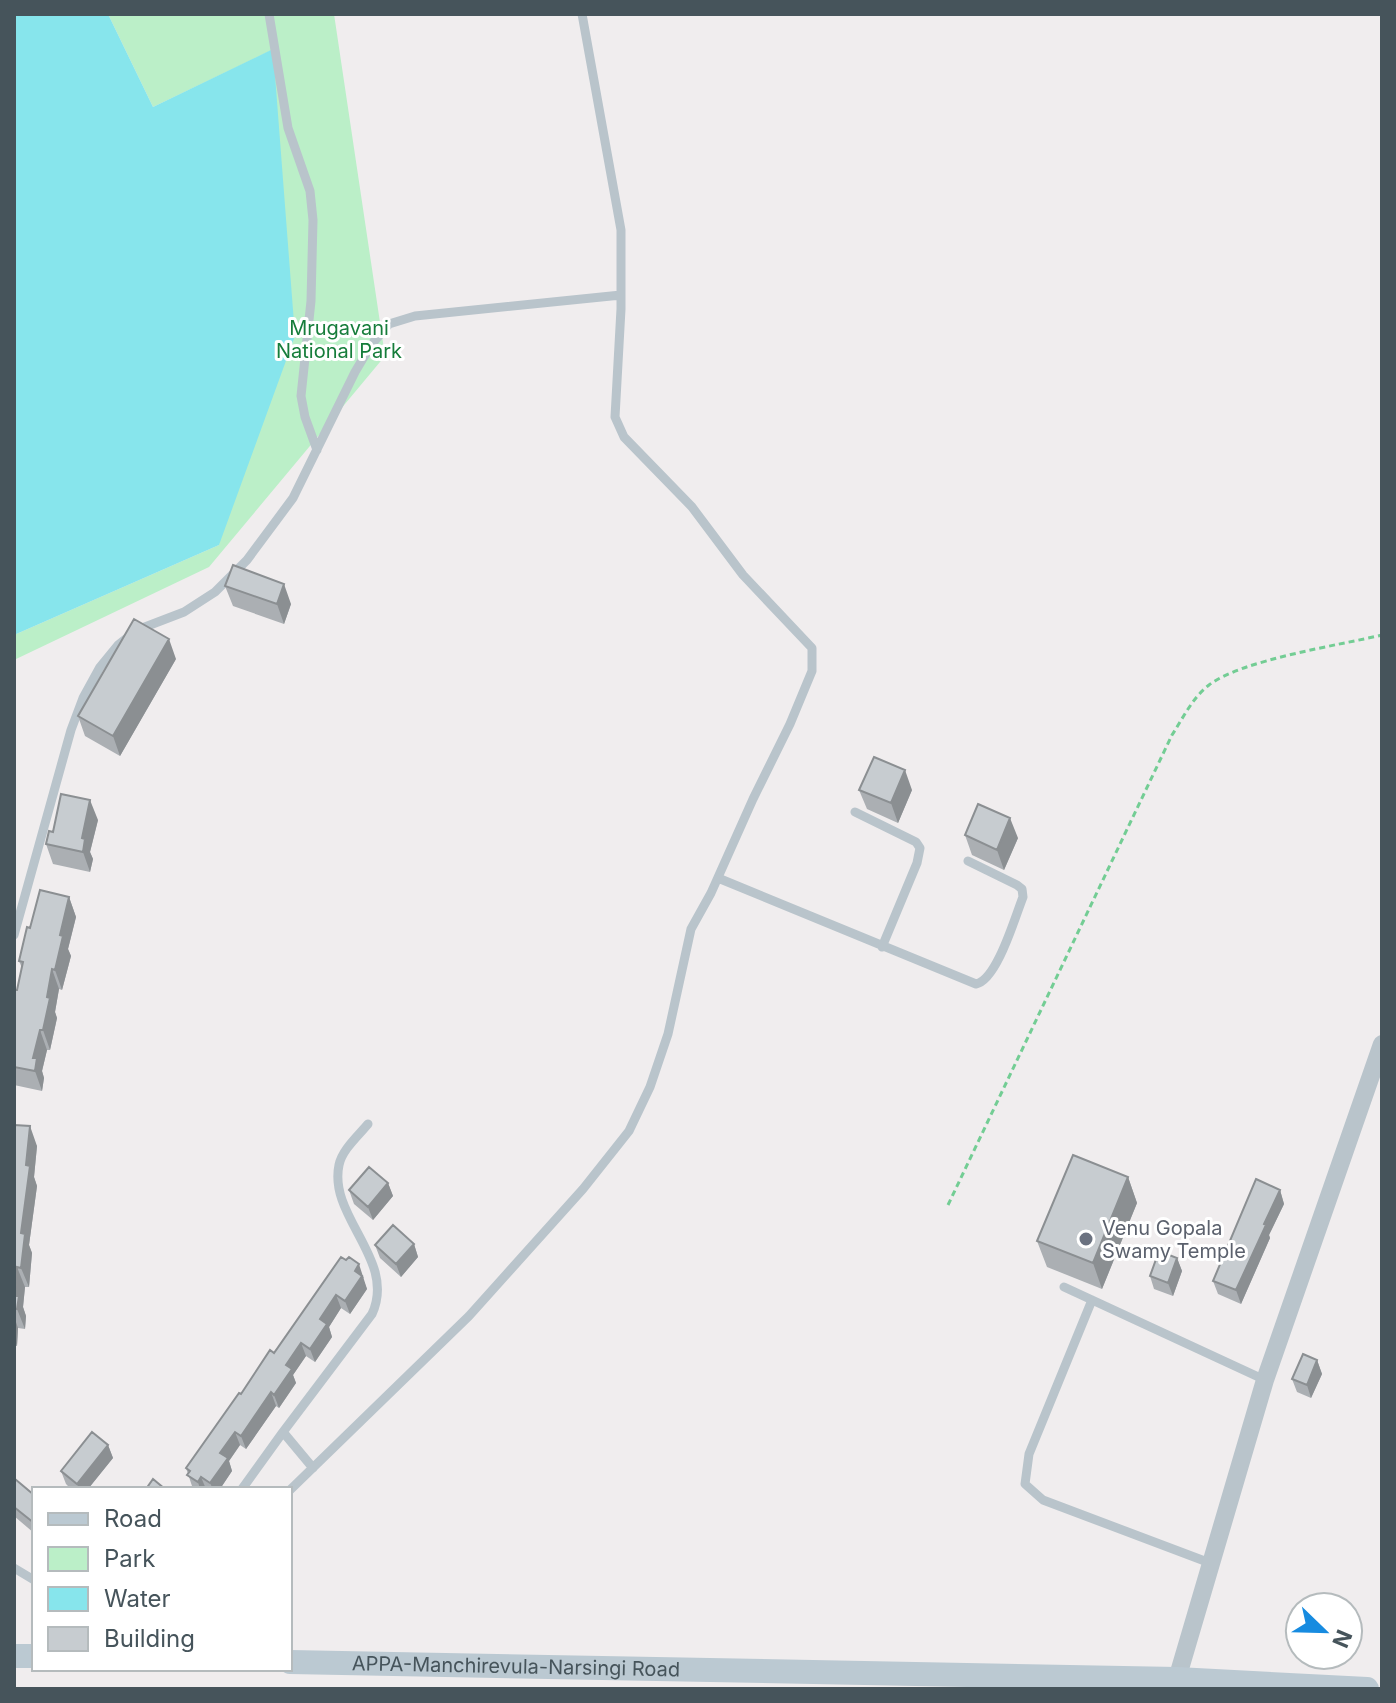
<svg xmlns="http://www.w3.org/2000/svg" width="1396" height="1703" viewBox="0 0 1396 1703" font-family="Inter,sans-serif">
  <style>
    .green { fill: #bbefc8 }
    .water { fill: #87e5ec }
    .lines { fill: none; stroke-linecap: round; stroke-linejoin: round }
    .path { stroke: #73cd94; stroke-width: 3; stroke-dasharray: 6 4; stroke-linecap: butt }
    .service { stroke: #b9c4cb; stroke-width: 9 }
    .minor { stroke: #b9c4cb; stroke-width: 18 }
    .secondary { stroke: #bbc9d2; stroke-width: 24 }
    .wall { fill: #abafb3 }
    .shaded-wall { fill: #8b8f92 }
    .building { fill: #c7ccd0; stroke: #8b8f92; stroke-width: 2 }
    .worship-dot { fill: #6b7280; stroke: #fff; stroke-width: 3 }
    .labels { text-anchor: middle; stroke-width: 6; stroke-linejoin: round; paint-order: stroke }
    .park-label { font-size: 20px; fill: #167d3b; stroke: #fff }
    .worship-label { font-size: 20px; fill: #5b616d; stroke: #fff; text-anchor: start }
    .street-label { font-size: 20px; fill: #46545b; stroke: #fff }
  </style>
  <rect width="100%" height="100%" fill="#f0edee"/>
  <path class="green" d="M108 14H334L385 356 209 567 14 660V635L219 545 272 50 153 107Z"/>
  <path class="water" d="M14 14H108L153 107 273 49 295 336 219 545 14 635Z"/>
  <g class="lines">
    <path class="path" d="M948 1205 1172 735C1183 718 1193 697 1209 685 1241 660 1340 645 1382 635"/>
    <path class="service" d="M269 14 288 128 310 191 313 220 311 301 301 396 305 417 317 450
      M855 812 916 842 920 848 917 863 882 947
      M718 878 976 984C997 980 1015 917 1023 897L1022 889 1017 885 968 861
      M14 935 71 730 83 698 100 667 118 645 137 630 184 612 215 592 247 560 293 498 355 372 371 345 389 324 415 316 621 295
      M1064 1287 1265 1380
      M1092 1300 1029 1454 1025 1484 1043 1500 1210 1563
      M313 1468 283 1432 372 1314C397 1260 328 1217 339 1165 342 1150 358 1136 368 1124
      M242 1489 283 1432
      M290 1490 469 1316 583 1189 629 1131 650 1087 668 1034 691 929 711 893 753 799 790 724 812 671V648L743 575 692 507 624 437 615 417 621 309V230L582 14
      M14 1568 34 1580"/>
    <path class="minor" d="M1177 1679 1265 1380 1382 1044"/>
    <g class="secondary">
      <path d="M14 1656H34"/>
      <path id="s1" d="M290 1662 1177 1679 1367 1689"/>
    </g>
  </g>
  <path class="wall" d="M225 586 291 604 284 624 233 606Z
    M176 659 120 756 85 736 78 716Z
    M859 790H912L898 823 867 809Z
    M98 820 90 852 93 859 90 872 53 864 46 844 53 832Z
    M965 835 1018 838 1004 870 972 855Z
    M69 897 76 917 68 949 71 956 62 990 59 989 55 1012 57 1018 50 1050H47L42 1071 44 1078 42 1091 14 1085V990H17L22 968 19 961 30 928Z
    M14 1125 37 1146 34 1177 37 1186 29 1245 32 1253 29 1287H25L23 1307 26 1316 25 1329 18 1328 17 1346H14Z
    M1128 1177 1137 1203 1102 1289 1047 1267 1037 1241Z
    M388 1183 393 1196 373 1220 354 1204 349 1190Z
    M1280 1190 1284 1204 1269 1235 1270 1238 1241 1304 1218 1294 1213 1281Z
    M414 1244 418 1257 401 1277 380 1258 375 1245Z
    M1177 1258 1182 1271 1173 1296 1154 1289 1150 1276Z
    M346 1260 364 1277 363 1279 367 1289 350 1314 341 1308 329 1327 332 1337 315 1362 306 1356 293 1375 296 1383 279 1408 276 1406 246 1449 240 1445 229 1461 232 1471 220 1489H193L186 1468 241 1394Z
    M1317 1360 1322 1374 1311 1398 1297 1392 1292 1379Z
    M108 1445 113 1458 88 1489H71L66 1484 61 1471Z
    M14 1480 34 1495V1533L14 1516Z"/>
  <path class="shaded-wall" d="M284 584 291 604 284 624 277 604Z
    M169 639 176 659 120 756 113 736Z
    M905 770 912 790 898 823 891 803Z
    M90 800 98 820 90 852 93 859 90 872 83 852 82 838Z
    M1010 818 1018 838 1004 870 997 850Z
    M69 897 76 917 68 949 71 956 62 990 55 970 60 935Z
    M52 969 59 989 55 1012 57 1018 50 1050 43 1030 47 997Z
    M40 1030 47 1050 42 1071 44 1078 42 1091 35 1071 33 1058Z
    M30 1126 37 1146 34 1177 37 1186 29 1245 32 1253 29 1287 21 1268V1233Z
    M1128 1177 1137 1203 1102 1289 1093 1263Z
    M388 1183 393 1196 373 1220 368 1207Z
    M1280 1190 1284 1204 1269 1235 1270 1238 1241 1304 1236 1290 1264 1224Z
    M414 1244 418 1257 401 1277 396 1264Z
    M1177 1258 1182 1271 1173 1296 1168 1283Z
    M359 1264 367 1289 350 1314 345 1301 355 1271Z
    M17 1267 25 1287 23 1307 26 1316 25 1329 17 1309 15 1296Z
    M336 1295 341 1308 329 1327 332 1337 315 1362 310 1349 320 1319Z
    M14 1316 18 1328 17 1346 14 1338Z
    M301 1343 306 1356 293 1375 296 1383 279 1408 274 1395 286 1365Z
    M1317 1360 1322 1374 1311 1398 1307 1385Z
    M271 1392 276 1406 246 1449 241 1436Z
    M235 1432 240 1445 229 1461 232 1471 220 1489H213L210 1483 220 1453Z
    M108 1445 113 1458 88 1489H79L77 1484Z
    M201 1477 206 1489H200L198 1482Z"/>
  <path class="building" d="M233 565 284 584 277 604 225 586Z
    M134 619 169 639 113 736 78 716Z
    M874 757 905 770 891 803 859 790Z
    M61 794 90 800 82 838 85 839 83 852 46 844 49 831 53 832Z
    M978 804 1010 818 997 850 965 835Z
    M40 890 69 897 60 935 63 936 55 970 52 969 47 997 50 998 43 1030H40L33 1058H37L35 1071 14 1067V990H17L23 962 19 961 27 927 30 928Z
    M14 1125 30 1126 26 1165 30 1166 21 1233 25 1234 21 1268 17 1267 15 1296H19L17 1309H14Z
    M1073 1155 1128 1177 1093 1263 1037 1241Z
    M369 1167 388 1183 368 1207 349 1190Z
    M1256 1179 1280 1190 1264 1224 1266 1225 1236 1290 1213 1281Z
    M393 1225 414 1244 396 1264 375 1245Z
    M1159 1251 1177 1258 1168 1283 1150 1276Z
    M341 1257 346 1260 349 1257 359 1264 355 1271 362 1276 345 1301 336 1295 320 1319 327 1324 310 1349 301 1343 286 1365 292 1369 274 1395 271 1392 241 1436 235 1432 220 1453 228 1458 210 1483 201 1477 198 1482 187 1475 190 1471 186 1468 239 1393 241 1394 270 1350 274 1353Z
    M1303 1354 1317 1360 1307 1385 1292 1379Z
    M92 1432 108 1445 77 1484 61 1471Z
    M15 1479 34 1495V1523L14 1507Z
    M153 1479 165 1489H146Z"/>
  <circle class="worship-dot" cx="1086" cy="1239" r="8"/>
  <g class="labels">
    <g class="park-label">
      <text x="339" y="335">Mrugavani<tspan x="339" dy="23">National Park</tspan></text>
    </g>
    <g class="worship-label">
      <text x="1102" y="1235">Venu Gopala<tspan x="1102" dy="23">Swamy Temple</tspan></text>
    </g>
    <g class="street-label">
      <text dy="7" stroke="none"><textPath href="#s1" startOffset="226">APPA-Manchirevula-Narsingi Road</textPath></text>
    </g>
  </g>
  <rect width="1396" height="1703" fill="none" stroke="#46545b" stroke-width="32"/>
  <rect x="32" y="1487" width="260" height="184" fill="#ffffff" stroke="#b5bbbd" stroke-width="2"/>
  <rect x="48" y="1513" width="40" height="12" fill="#bbc9d2" stroke="#b5bbbd" stroke-width="2"/>
  <text x="104" y="1527" font-size="24" fill="#46545b">Road</text>
  <rect x="48" y="1547" width="40" height="24" fill="#bbefc8" stroke="#b5bbbd" stroke-width="2"/>
  <text x="104" y="1567" font-size="24" fill="#46545b">Park</text>
  <rect x="48" y="1587" width="40" height="24" fill="#87e5ec" stroke="#b5bbbd" stroke-width="2"/>
  <text x="104" y="1607" font-size="24" fill="#46545b">Water</text>
  <rect x="48" y="1627" width="40" height="24" fill="#c7ccd0" stroke="#b5bbbd" stroke-width="2"/>
  <text x="104" y="1647" font-size="24" fill="#46545b">Building</text>
  <g transform="translate(1324 1631) rotate(113)"><circle r="38" fill="#ffffff" stroke="#b5bbbd" stroke-width="2"/>
  <path d="M0-6L14 30L0 20L-14 30Z" fill="#178be0"/>
  <text y="-12" font-size="22" font-weight="bold" text-anchor="middle" fill="#46545b">N</text>
  </g>
</svg>
